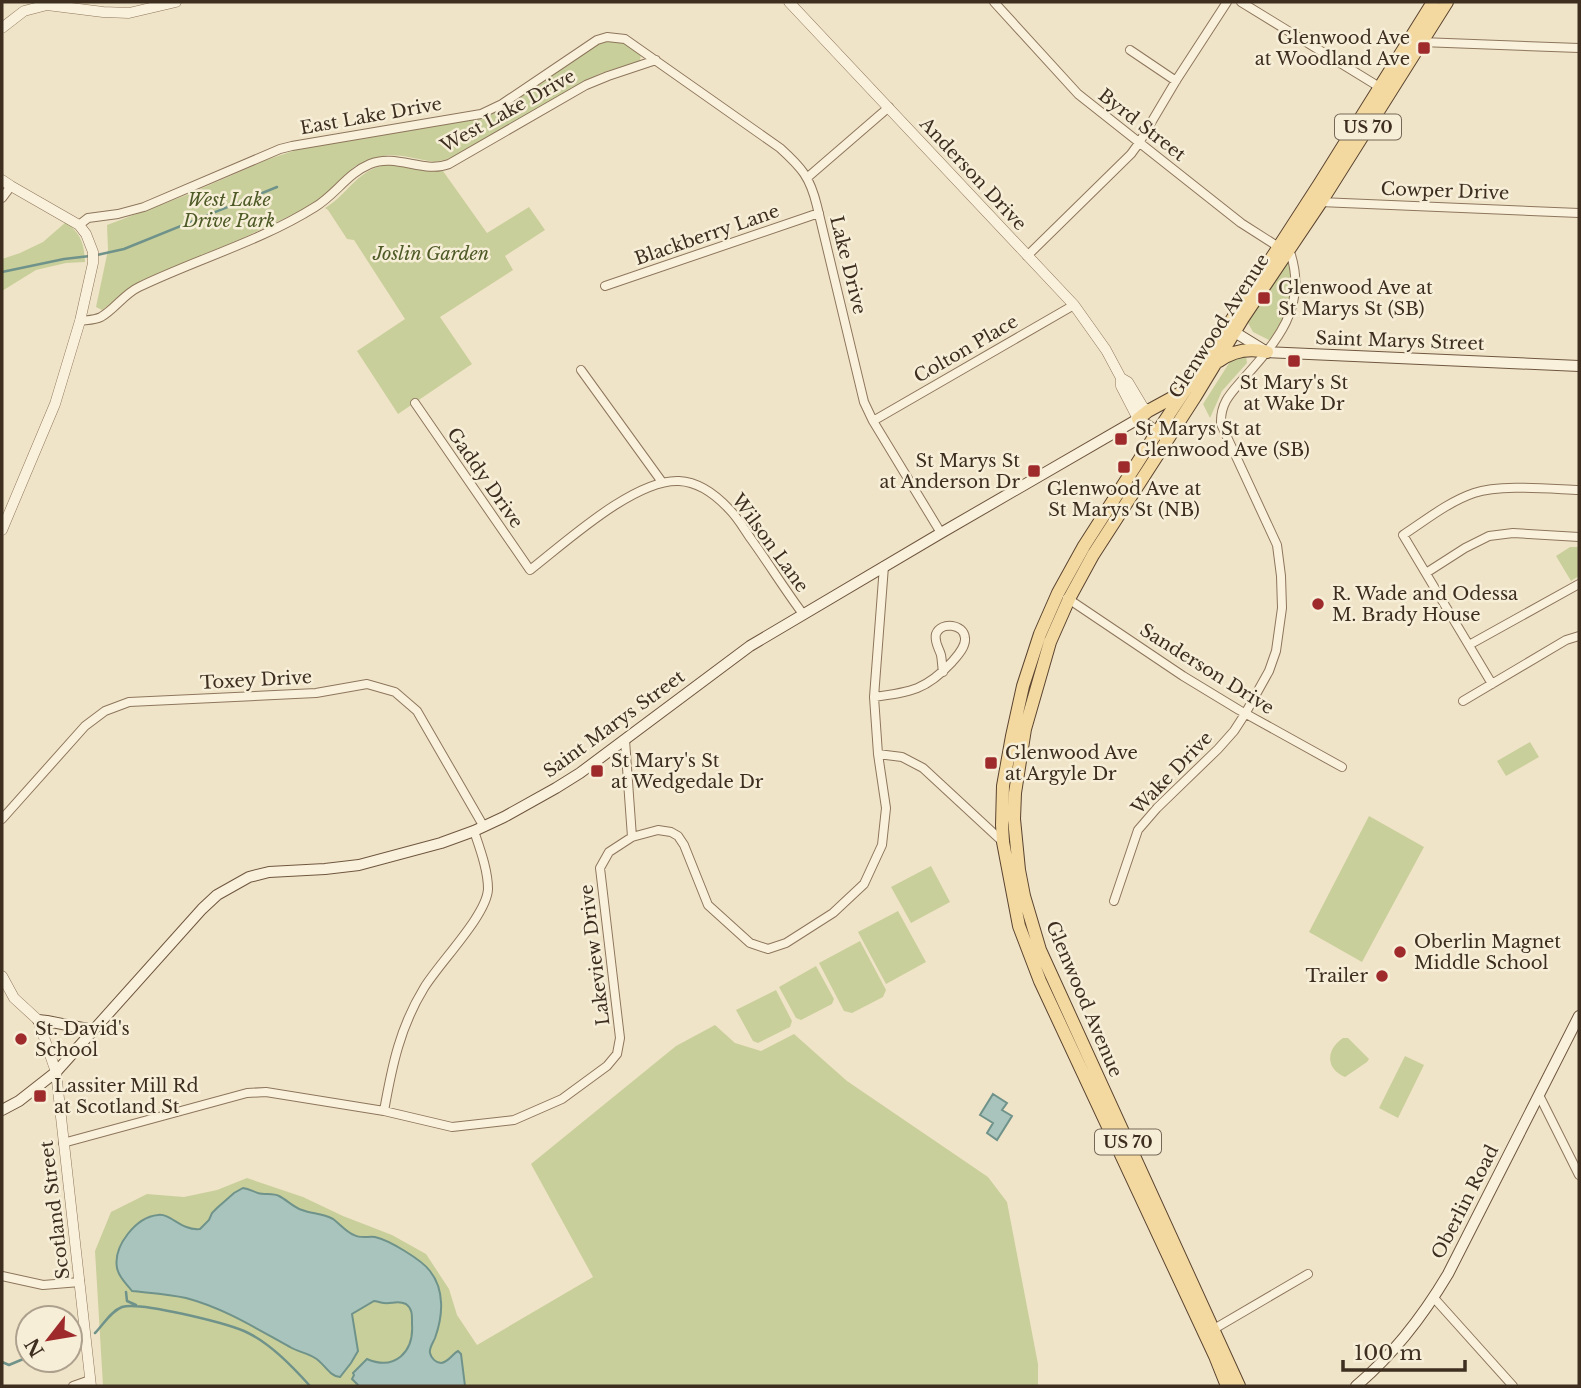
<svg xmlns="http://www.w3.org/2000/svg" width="1581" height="1388" viewBox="0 0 1581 1388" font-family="'Libre Baskerville',serif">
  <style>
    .green { fill: #c9cf9b }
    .water { fill: #a9c4bc; stroke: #6f938a; stroke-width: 2 }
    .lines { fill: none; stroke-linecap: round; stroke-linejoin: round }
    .stream { stroke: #6f938a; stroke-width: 2.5 }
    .minor-casing { stroke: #8d765c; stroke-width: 10 }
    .tertiary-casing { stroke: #8d765c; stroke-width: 11 }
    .secondary-casing { stroke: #6f573f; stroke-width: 12 }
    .primary-casing { stroke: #5b4430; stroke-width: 14 }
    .minor { stroke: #faf1dc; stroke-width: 8 }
    .tertiary { stroke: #faf1dc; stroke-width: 10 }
    .secondary { stroke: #faf1dc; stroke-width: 10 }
    .primary { stroke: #f3d9a0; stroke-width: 12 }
    .poi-dot { fill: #9e2a2b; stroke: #f7eed8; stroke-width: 2.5 }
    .labels { text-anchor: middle; stroke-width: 5; stroke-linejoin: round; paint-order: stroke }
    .shield { fill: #f7eed8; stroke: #756857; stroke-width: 2 }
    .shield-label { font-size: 16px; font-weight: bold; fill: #3d2e20 }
    .poi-label { font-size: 18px; fill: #3d2e20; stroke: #f7eed8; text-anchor: start }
    .street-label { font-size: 18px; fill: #3d2e20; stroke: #f7eed8 }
    .park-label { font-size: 18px; font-style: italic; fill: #4d5a26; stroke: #f7eed8 }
  </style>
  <rect width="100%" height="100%" fill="#f0e4c8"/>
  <path class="green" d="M603 41H624L641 54 640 61 601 73 581 83 454 158 434 162 403 156 389 155 369 159 354 167 339 184 318 201 306 208 243 238 140 281 102 310 96 307 108 250 107 225 184 196 269 159 296 150 337 140 489 115 513 102Z
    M390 164 426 170 443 171 487 233 529 207 545 230 505 256 513 270 440 317 472 364 398 414 357 351 405 319 354 240 347 239 328 210 325 208C351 192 356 169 390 164Z
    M66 222C81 234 84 243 85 262L66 263 36 270 2 291V259L20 253 43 242Z
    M1288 262 1292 267C1291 290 1291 325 1269 340L1253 332 1248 323 1249 318Z
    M1246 355 1247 363 1222 391 1210 418 1203 404 1231 360Z
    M1570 547H1579V576L1571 581 1556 556Z
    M1530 742 1539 757 1506 776 1497 761Z
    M1369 816 1424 847 1362 962 1309 932Z
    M931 866 950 902 911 923 891 887Z
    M898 911 926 962 886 984 858 932Z
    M860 941 886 990 883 997 852 1013 844 1011 819 963Z
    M816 966 834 999 832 1004 801 1020 796 1018 779 987Z
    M776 990 792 1021 790 1027 758 1043 753 1041 736 1010Z
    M715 1025 735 1043 761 1051 794 1034 847 1081 988 1177 1007 1202 1038 1364V1386H103L95 1251 111 1212 147 1194 184 1197 217 1190 247 1178 303 1197 343 1216 392 1235 426 1254 449 1289 457 1315 477 1345 593 1277 531 1164 676 1046Z
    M1343 1038H1348L1369 1059 1367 1062 1345 1077C1325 1069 1326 1049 1343 1038Z
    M1405 1056 1424 1065 1398 1118 1379 1108Z"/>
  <path class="water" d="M993 1094 1007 1103 1002 1110 1012 1116 997 1140 987 1133 993 1123 980 1115Z
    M243 1188C249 1189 252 1191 258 1193 265 1195 273 1193 279 1196 287 1200 293 1207 302 1210 312 1214 322 1213 333 1219 340 1224 346 1232 354 1235 361 1239 368 1236 375 1237 389 1240 422 1260 430 1271 445 1290 443 1316 435 1338 433 1343 429 1348 430 1353 431 1358 436 1363 441 1363 449 1362 452 1354 458 1351L461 1354 465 1386H359L352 1379 354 1375 353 1373 367 1359C395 1371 414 1352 412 1324 412 1317 413 1309 406 1304 398 1300 392 1304 384 1303 381 1303 377 1301 374 1301L352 1314 358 1351 351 1363 340 1377C330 1377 324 1363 315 1358 308 1353 298 1352 290 1347 257 1329 224 1308 186 1298 169 1294 150 1293 132 1291 126 1283 119 1278 117 1268 113 1246 136 1217 158 1215 171 1213 181 1231 200 1229L209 1220 212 1213 217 1208 234 1193Z"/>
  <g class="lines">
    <path class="stream" d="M97 255 124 249 277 187
      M2 272 64 259 90 256
      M126 1292 127 1301 136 1305
      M95 1333C103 1325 111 1311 122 1307 139 1301 225 1323 244 1331 269 1342 292 1366 310 1386
      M70 1342 75 1341
      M2 1362 9 1365 28 1357"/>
    <defs>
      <path id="minor" d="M994 2 1078 94 1241 223 1291 255C1307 307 1277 341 1245 377 1232 392 1220 402 1221 424L1277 545 1281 576 1282 608 1276 651 1269 671 1245 714 1234 731 1218 749 1157 808 1138 830 1114 901
        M1241 2 1381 88
        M1421 42 1579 48
        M1130 50 1176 81
        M808 177 889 107
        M2 198 11 186
        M1320 202 1579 213
        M79 225 88 218 118 214 144 207 280 149 292 146 481 114 502 104 597 40 607 37 625 39 780 148C802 168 810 177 817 206L864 402 873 421 941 533
        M1027 256 1131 154 1139 143 1177 79 1227 2
        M605 286 819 213
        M80 321C87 320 95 320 101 317 115 309 124 294 139 287 197 259 261 241 315 207 335 195 348 173 370 164 396 153 424 174 449 164L586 85 608 76 656 60
        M581 370 662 482
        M415 403 530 570C565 543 634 479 679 481 699 482 716 495 729 509 738 518 744 529 751 539 769 564 785 590 803 614
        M873 421 1074 305
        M1426 573 1465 548 1489 536 1513 533 1579 537
        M1067 598 1183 676 1239 710 1342 767
        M1469 645 1579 584
        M1492 684 1403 535C1426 520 1448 502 1474 493 1500 484 1551 489 1579 490
        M874 697C911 692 926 690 952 662 957 656 966 647 965 638 964 624 941 621 936 634 934 642 939 648 941 655 942 660 942 666 943 672
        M1463 701 1566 640 1579 636
        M625 740 632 837
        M878 754 902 757 923 768 1003 842H1005
        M2 819 85 726 105 711 129 702 316 693 367 684 395 692 417 711 484 827
        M1539 1095 1579 1175
        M384 1111C392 1066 400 1027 424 988 439 963 487 915 488 889 488 870 480 849 474 831
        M63 1143 247 1093 266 1092 384 1111 452 1127 514 1120 562 1099 607 1066 617 1054 620 1038 600 868 609 852 632 837 658 830 671 832 678 836 684 845 708 905 750 943 768 949 786 943 833 913 864 884 882 845 886 808 878 754 874 697 884 566
        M2 1276 43 1285 80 1282
        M1434 1298 1513 1386
        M1214 1329 1308 1274
        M73 1386 90 1380"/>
      <path id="tertiary" d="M789 2 1074 305 1106 350 1121 378 1128 382 1143 407 1148 411
        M2 28 24 11 47 5 103 12 129 13 176 2
        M2 180 11 186 79 225 86 234 93 252V263L80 321 55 404 2 530
        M1121 378V386L1138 419
        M2 976 14 998 38 1020 56 1072 91 1386"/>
      <path id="secondary" d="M1228 328 1267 352 1579 366
        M38 1020 47 1021 93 1030
        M2 1110 19 1101 56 1072 202 909 217 895 249 877 269 872 325 869 359 865 441 843 474 831 504 817 556 788 580 773 750 646 941 533 1138 419 1162 435
        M1356 1386C1393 1355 1423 1316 1448 1274L1579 1016"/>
      <path id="primary" d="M1219 361C1234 350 1250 348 1267 352
        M1138 419 1148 411 1181 393
        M1227 1386 1215 1356 1040 981 1019 926 1003 842 1002 825 1003 786 1012 736 1023 686 1040 634 1058 593 1084 546 1152 440 1227 327 1320 183 1433 2
        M1239 1386 1040 950 1024 896 1019 870 1014 819 1015 793 1025 729 1050 642 1069 599 1093 555 1195 397 1243 318 1321 202 1447 2"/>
    </defs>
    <use href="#minor" class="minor-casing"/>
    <use href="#tertiary" class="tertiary-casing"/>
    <use href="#secondary" class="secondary-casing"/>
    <use href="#primary" class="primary-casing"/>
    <use href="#minor" class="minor"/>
    <use href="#tertiary" class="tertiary"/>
    <use href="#secondary" class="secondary"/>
    <use href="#primary" class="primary"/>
  </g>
  <g class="poi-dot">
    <rect x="1417" y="41" width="14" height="14" rx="3.5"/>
    <rect x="1257" y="291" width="14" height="14" rx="3.5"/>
    <rect x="1287" y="354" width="14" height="14" rx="3.5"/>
    <rect x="1114" y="432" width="14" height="14" rx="3.5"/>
    <rect x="1117" y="460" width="14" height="14" rx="3.5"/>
    <rect x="1027" y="464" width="14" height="14" rx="3.5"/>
    <circle cx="1318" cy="604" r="7"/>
    <rect x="984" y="756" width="14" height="14" rx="3.5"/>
    <rect x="590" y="764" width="14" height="14" rx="3.5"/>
    <circle cx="1400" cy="952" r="7"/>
    <circle cx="1382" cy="976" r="7"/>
    <circle cx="21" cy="1039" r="7"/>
    <rect x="33" y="1089" width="14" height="14" rx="3.5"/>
  </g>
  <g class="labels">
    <g class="shield">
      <rect x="1335" y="114.5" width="66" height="25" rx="5"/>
      <rect x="1095" y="1129.5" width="66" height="25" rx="5"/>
    </g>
    <g class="shield-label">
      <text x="1368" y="133">US 70</text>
      <text x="1128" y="1148">US 70</text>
    </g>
    <g class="poi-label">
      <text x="1410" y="44" text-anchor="end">Glenwood Ave<tspan x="1410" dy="21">at Woodland Ave</tspan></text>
      <text x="1278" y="294">Glenwood Ave at<tspan x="1278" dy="21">St Marys St (SB)</tspan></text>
      <text x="1294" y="389" text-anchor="middle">St Mary's St<tspan x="1294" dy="21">at Wake Dr</tspan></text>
      <text x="1135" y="435">St Marys St at<tspan x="1135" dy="21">Glenwood Ave (SB)</tspan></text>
      <text x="1020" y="467" text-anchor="end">St Marys St<tspan x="1020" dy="21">at Anderson Dr</tspan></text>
      <text x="1124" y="495" text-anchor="middle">Glenwood Ave at<tspan x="1124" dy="21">St Marys St (NB)</tspan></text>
      <text x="1332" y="600">R. Wade and Odessa<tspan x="1332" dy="21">M. Brady House</tspan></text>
      <text x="1005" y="759">Glenwood Ave<tspan x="1005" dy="21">at Argyle Dr</tspan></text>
      <text x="611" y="767">St Mary's St<tspan x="611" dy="21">at Wedgedale Dr</tspan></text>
      <text x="1414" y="948">Oberlin Magnet<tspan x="1414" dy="21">Middle School</tspan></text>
      <text x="1368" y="982" text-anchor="end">Trailer</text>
      <text x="35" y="1035">St. David's<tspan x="35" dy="21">School</tspan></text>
      <text x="54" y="1092">Lassiter Mill Rd<tspan x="54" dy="21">at Scotland St</tspan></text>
    </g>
    <g class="street-label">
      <text transform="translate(508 111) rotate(-29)" y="6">West Lake Drive</text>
      <text transform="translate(371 116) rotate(-10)" y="6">East Lake Drive</text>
      <text transform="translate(1142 125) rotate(38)" y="6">Byrd Street</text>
      <text transform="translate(973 174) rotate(47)" y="6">Anderson Drive</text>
      <text transform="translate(1445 191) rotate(2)" y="6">Cowper Drive</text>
      <text transform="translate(707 235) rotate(-19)" y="6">Blackberry Lane</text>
      <text transform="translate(848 265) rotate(76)" y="6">Lake Drive</text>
      <text transform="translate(1219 326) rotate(-57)" y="6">Glenwood Avenue</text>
      <text transform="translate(1400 341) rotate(2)" y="6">Saint Marys Street</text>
      <text transform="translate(966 349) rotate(-30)" y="6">Colton Place</text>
      <text transform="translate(485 478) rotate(55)" y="6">Gaddy Drive</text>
      <text transform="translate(770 543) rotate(54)" y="6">Wilson Lane</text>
      <text transform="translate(1207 669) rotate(32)" y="6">Sanderson Drive</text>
      <text transform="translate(256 680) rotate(-3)" y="6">Toxey Drive</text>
      <text transform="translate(614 724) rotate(-36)" y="6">Saint Marys Street</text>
      <text transform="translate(1172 773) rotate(-46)" y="6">Wake Drive</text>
      <text transform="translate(595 955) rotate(-97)" y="6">Lakeview Drive</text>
      <text transform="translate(1084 999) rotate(67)" y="6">Glenwood Avenue</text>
      <text transform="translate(1465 1202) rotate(-63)" y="6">Oberlin Road</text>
      <text transform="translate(55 1210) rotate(-97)" y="6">Scotland Street</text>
    </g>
    <g class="park-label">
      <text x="229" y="206">West Lake<tspan x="229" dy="21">Drive Park</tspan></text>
      <text x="431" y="260">Joslin Garden</text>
    </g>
  </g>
  <rect width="1581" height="1388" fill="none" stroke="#3d2e20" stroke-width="7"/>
  <g transform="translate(49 1339) rotate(239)"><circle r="33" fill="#f7eed8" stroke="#ada18e" stroke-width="2"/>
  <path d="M0-5L12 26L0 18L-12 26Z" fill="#9e2a2b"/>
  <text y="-10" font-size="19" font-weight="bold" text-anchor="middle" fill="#3d2e20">N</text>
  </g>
  <path d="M1343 1360v10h122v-10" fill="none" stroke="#3d2e20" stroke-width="3.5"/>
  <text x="1354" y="1360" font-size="21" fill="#3d2e20" stroke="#f7eed8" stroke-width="5" paint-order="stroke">100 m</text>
</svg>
